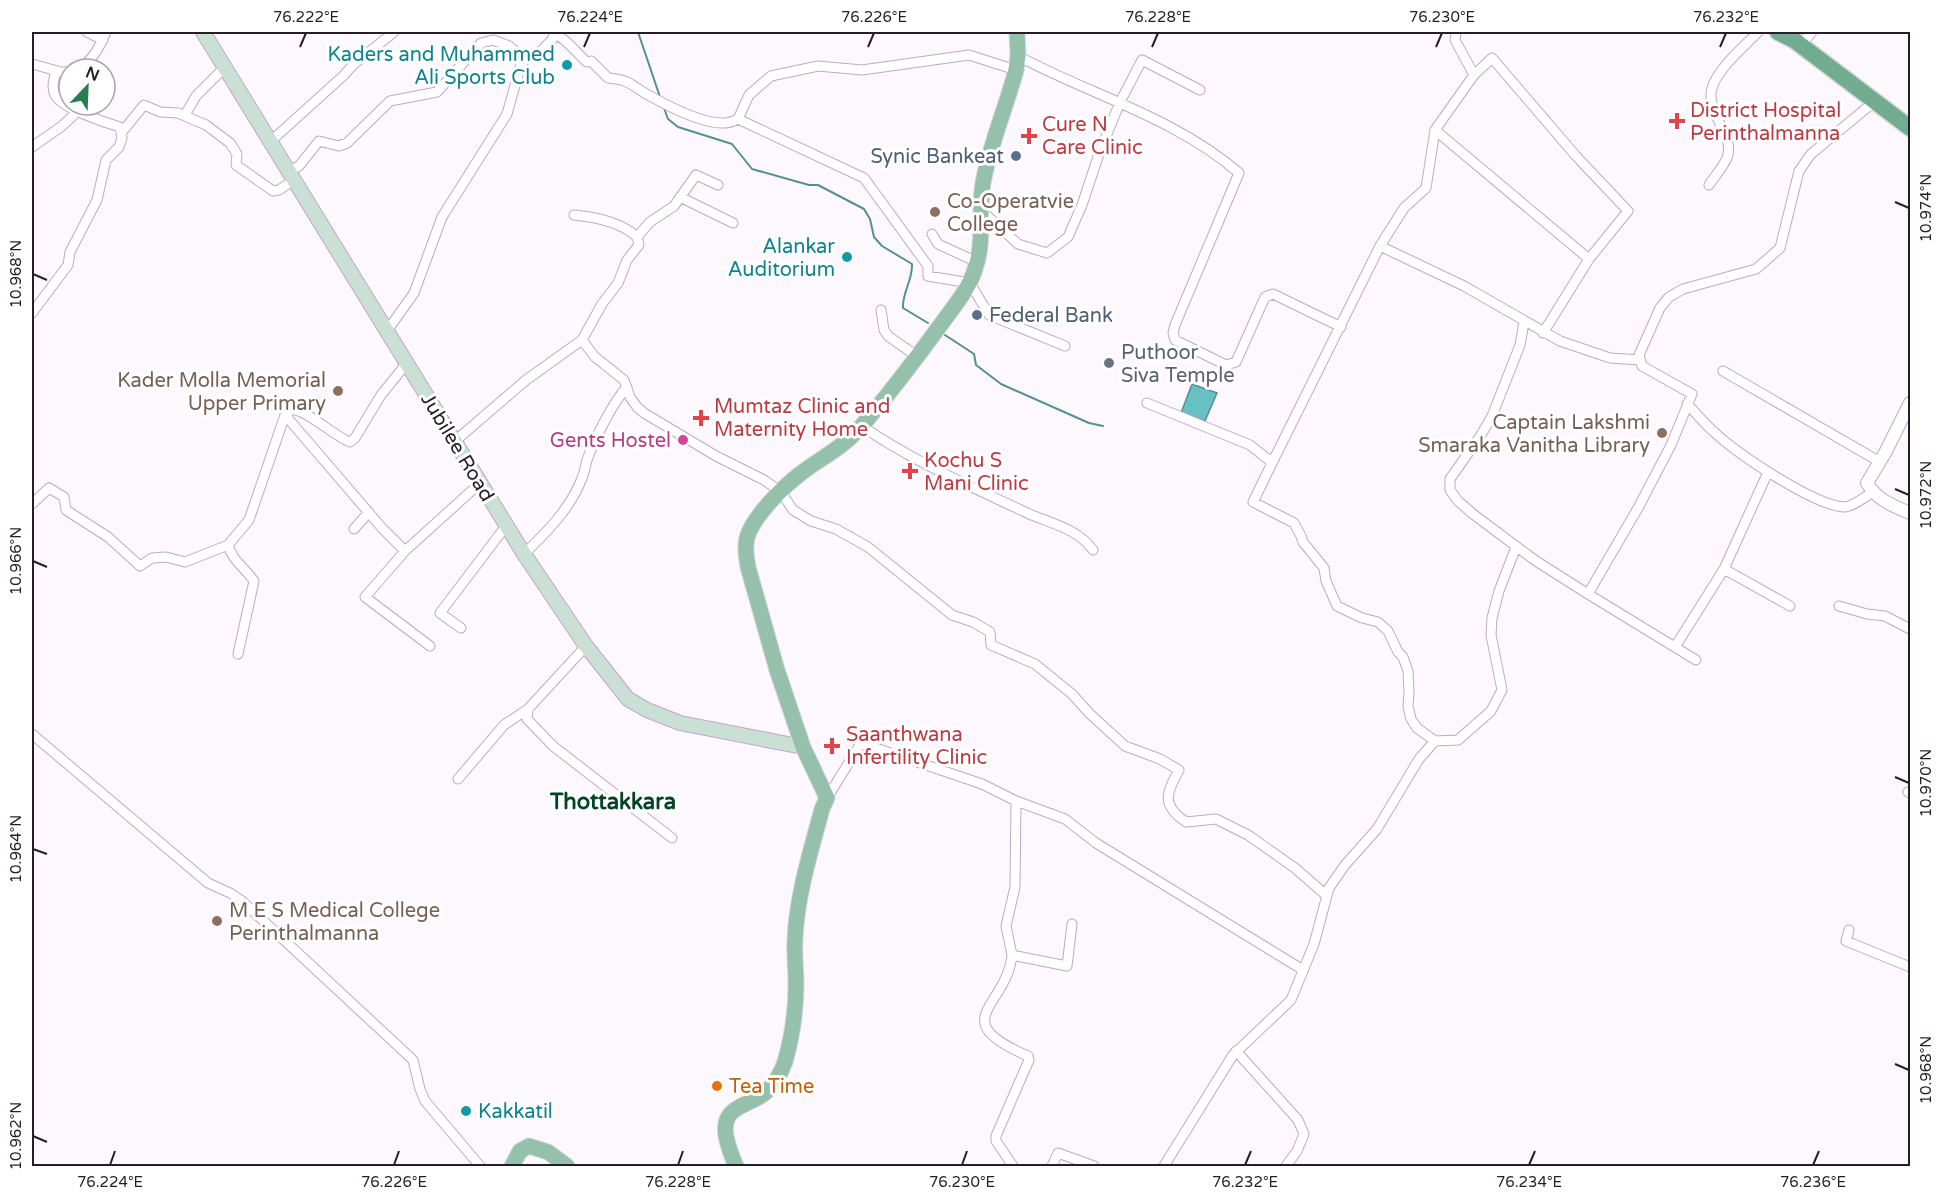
<svg xmlns="http://www.w3.org/2000/svg" width="1942" height="1198" viewBox="0 0 1942 1198" font-family="'Varela Round',sans-serif">
  <style>
    .water { fill: #67c1c2; stroke: #549094; stroke-width: 1.5 }
    .lines { fill: none; stroke-linecap: round; stroke-linejoin: round }
    .stream { stroke: #549094; stroke-width: 2 }
    .minor-casing { stroke: #c1a8c5; stroke-width: 11 }
    .tertiary-casing { stroke: #c1a8c5; stroke-width: 14 }
    .secondary-casing { stroke: #c1a8c5; stroke-width: 16 }
    .primary-casing { stroke: #d8d6d8; stroke-width: 17 }
    .trunk-casing { stroke: #d8d6d8; stroke-width: 19 }
    .minor { stroke: #fff; stroke-width: 9 }
    .tertiary { stroke: #fff; stroke-width: 12 }
    .secondary { stroke: #cae0d5; stroke-width: 14 }
    .primary { stroke: #95c1ac; stroke-width: 15 }
    .trunk { stroke: #72ac90; stroke-width: 16 }
    .ticks { fill: none; stroke: #271d28; stroke-width: 2 }
    .culture-dot { fill: #0f9aa8; stroke: #fff; stroke-width: 2 }
    .health-dot { fill: #e0444e; stroke: #fff; stroke-width: 2 }
    .service-dot { fill: #5c6f8a; stroke: #fff; stroke-width: 2 }
    .education-dot { fill: #8d6e63; stroke: #fff; stroke-width: 2 }
    .worship-dot { fill: #6b7280; stroke: #fff; stroke-width: 2 }
    .hotel-dot { fill: #d1479c; stroke: #fff; stroke-width: 2 }
    .food-dot { fill: #e8710a; stroke: #fff; stroke-width: 2 }
    .labels { text-anchor: middle; stroke-width: 6; stroke-linejoin: round; paint-order: stroke }
    .culture-label { font-size: 20px; fill: #0d838f; stroke: #fff; text-anchor: end }
    .health-label { font-size: 20px; fill: #be3a42; stroke: #fff; text-anchor: start }
    .service-label { font-size: 20px; fill: #4e5e75; stroke: #fff; text-anchor: end }
    .education-label { font-size: 20px; fill: #785e54; stroke: #fff; text-anchor: start }
    .worship-label { font-size: 20px; fill: #5b616d; stroke: #fff; text-anchor: start }
    .hotel-label { font-size: 20px; fill: #b23c85; stroke: #fff; text-anchor: end }
    .street-label { font-size: 20px; fill: #271d28; stroke: #fff }
    .food-label { font-size: 20px; fill: #c56008; stroke: #fff; text-anchor: start }
    .quarter-label { font-size: 22px; font-weight: bold; fill: #014426; stroke: #fff }
    .neatline { fill: none; stroke: #271d28; stroke-width: 2 }
    .ticks-label { font-size: 15px; text-anchor: middle; fill: #271d28 }
  </style>
  <rect width="100%" height="100%" fill="#fdf7fe"/>
  <path class="water" d="M1192 384 1217 393 1205 421 1181 413Z"/>
  <g class="lines">
    <path class="stream" d="M638 32 660 97
      M664 108 668 119 678 127 732 144 752 169 809 185H818L864 209 870 219 874 237 882 246 912 264C913 279 902 293 903 308L928 323
      M945 335 974 354 976 365 1001 384 1089 423 1103 426"/>
    <defs>
      <path id="minor" d="M87 32 103 40
        M1456 32 1455 40 1474 75
        M555 34C569 41 575 52 587 62L591 61 608 78C632 80 631 86 650 96 668 106 703 124 724 123 728 123 734 121 738 119L749 95 771 76 818 66 862 70 969 55 1016 70
        M1801 45 1812 32
        M1018 56C1091 95 1176 118 1239 173L1175 325 1173 333 1175 340 1226 365 1236 362 1265 297 1273 294 1341 327
        M1492 58 1576 156 1628 211 1589 259 1435 130 1474 75Z
        M32 64 61 72H69
        M79 69C93 60 100 46 106 32
        M185 115 196 96 225 67
        M738 119 864 178 928 266V276L970 283 989 315 1065 346
        M1435 130 1426 188 1404 208 1380 246 1464 286 1560 341 1610 358 1640 360
        M122 132 144 105 160 112 178 113 206 125 230 143 237 154 236 165 273 191 279 190 294 180
        M270 142 343 76 354 64 394 32
        M32 147 62 126 79 110
        M289 171 299 166 319 141 339 146 347 143 390 101 437 92 481 43 493 40 509 46 525 60
        M1709 185C1715 176 1723 167 1727 158 1736 136 1705 113 1712 88 1718 68 1744 47 1758 32
        M680 197 733 223
        M981 210 1018 244 1047 253 1068 237 1082 205 1099 154 1120 102 1142 60 1200 90
        M932 234 938 244 977 262
        M637 237 650 222 674 206 696 175 718 185
        M881 310 884 330 888 336 918 357
        M32 313 68 265 70 252 97 200 106 160 119 147 122 138 120 127C106 123 61 108 55 95 51 87 54 79 56 71
        M1524 322 1520 345 1492 416 1481 435 1450 479V490L1458 501 1473 514 1536 561 1588 594 1638 508 1671 445 1692 394 1642 366 1639 355 1660 308 1669 297 1683 289 1756 269 1780 248 1799 171 1811 154 1875 101
        M387 331 414 293 442 217 507 114 521 64 527 58 542 50 552 40 555 32
        M1543 333 1589 259
        M582 340 595 357 624 380 630 397 637 407 644 413 716 456 764 480 781 492 793 510 811 521 836 529 868 547 952 615 973 622 990 632 991 645 1035 664 1072 694 1089 713 1125 746 1160 759 1179 770C1166 794 1161 805 1186 822L1216 819 1248 835 1295 868 1327 896
        M1723 371 1880 462
        M1147 403 1250 445 1270 461 1275 457 1380 246
        M1687 404C1696 413 1704 423 1713 431 1736 453 1813 505 1844 507 1853 507 1864 497 1872 493
        M285 415C288 413 289 410 293 410 306 409 335 437 350 442L355 438 381 395 407 363
        M862 426C912 461 970 486 1025 512 1048 523 1078 528 1093 550
        M454 442 526 380 582 340 602 304 618 283 627 260 639 245 637 237C621 222 595 217 574 215
        M1275 457 1253 502 1294 523 1301 536 1303 542 1324 568 1326 581 1337 606 1362 618 1378 622 1388 631 1398 652 1403 657 1408 671 1409 692 1408 706 1411 719 1417 728 1435 741
        M32 504 49 488 64 497 66 510 108 537 140 566 152 558 166 557 185 562 228 545 249 520 285 415 382 528 405 551
        M354 529 369 512
        M228 545C232 560 244 567 254 581L238 654
        M524 554C546 533 571 508 582 478 585 472 585 466 587 460 594 440 613 402 627 387
        M1724 569 1790 606
        M1588 594 1696 660
        M1839 606 1867 614 1885 616 1910 629
        M461 628 440 613 506 526
        M430 646 365 597 405 551 479 484
        M586 646 528 709 527 719 553 746 672 838
        M1675 647 1724 569 1768 472
        M32 734 208 883 230 893 242 901 413 1060 420 1089 425 1101 480 1166
        M458 779 504 725 528 709
        M1908 792 1910 793
        M827 798 861 743 982 784 1016 801 1065 819 1096 843 1303 970
        M1016 801 1015 887 1006 926 1012 955 1067 966 1072 924
        M1849 930 1846 941 1910 967
        M1012 955C1007 1007 944 1020 1028 1056L1029 1060 996 1136V1141L1013 1166
        M1236 1051 1298 1120 1304 1134 1297 1151 1286 1166
        M1052 1166 1058 1153 1094 1166
        M1164 1166 1233 1055 1291 1000 1314 944 1329 888 1345 865 1377 829 1419 759 1435 741 1458 740 1491 711 1502 690 1491 635 1492 618 1499 591 1516 547"/>
      <path id="tertiary" d="M1910 403 1885 453 1867 483C1877 500 1893 506 1910 513"/>
      <path id="secondary" d="M203 32 524 554 586 646 628 699 647 710 680 723 803 747"/>
      <path id="primary" d="M512 1166 520 1151 529 1146 548 1152 567 1166
        M736 1166C732 1157 728 1146 726 1136 721 1105 748 1107 765 1093 774 1085 781 1073 785 1062 792 1037 796 1010 796 985 796 969 794 954 795 939 797 894 811 851 822 809L827 798 803 747 777 670 748 567C746 555 744 543 749 532 758 512 783 487 800 474 819 459 841 449 858 430 888 396 915 360 942 323 954 306 969 289 975 269 985 242 978 212 983 183 990 144 1006 108 1016 70L1018 56 1017 32"/>
      <path id="trunk" d="M1778 32 1794 40 1910 128"/>
    </defs>
    <use href="#minor" class="minor-casing"/>
    <use href="#tertiary" class="tertiary-casing"/>
    <use href="#secondary" class="secondary-casing"/>
    <use href="#primary" class="primary-casing"/>
    <use href="#trunk" class="trunk-casing"/>
    <use href="#minor" class="minor"/>
    <use href="#tertiary" class="tertiary"/>
    <use href="#secondary" class="secondary"/>
    <use href="#primary" class="primary"/>
    <use href="#trunk" class="trunk"/>
  </g>
  <path class="ticks" d="M300 47 306 33M584 47 590 33M868 47 874 33M1152 47 1158 33M1436 47 1442 33M1720 47 1726 33M1895 202 1909 208M33 274 47 280M1895 489 1909 495M33 561 47 567M1895 777 1909 783M33 849 47 854M1895 1064 1909 1070M33 1136 47 1142M110 1165 115 1151M394 1165 399 1151M678 1165 683 1151M962 1165 967 1151M1245 1165 1251 1151M1529 1165 1535 1151M1813 1165 1819 1151"/>
  <g class="culture-dot">
    <circle cx="567" cy="65" r="6"/>
    <circle cx="847" cy="257" r="6"/>
    <circle cx="466" cy="1111" r="6"/>
  </g>
  <g class="health-dot">
    <path d="M1674 112h6v6h6v6h-6v6h-6v-6h-6v-6h6z"/>
    <path d="M1026 127h6v6h6v6h-6v6h-6v-6h-6v-6h6z"/>
    <path d="M698 409h6v6h6v6h-6v6h-6v-6h-6v-6h6z"/>
    <path d="M907 462h6v6h6v6h-6v6h-6v-6h-6v-6h6z"/>
    <path d="M829 737h6v6h6v6h-6v6h-6v-6h-6v-6h6z"/>
  </g>
  <g class="service-dot">
    <circle cx="1016" cy="156" r="6"/>
    <circle cx="977" cy="315" r="6"/>
  </g>
  <g class="education-dot">
    <circle cx="935" cy="212" r="6"/>
    <circle cx="338" cy="391" r="6"/>
    <circle cx="1662" cy="433" r="6"/>
    <circle cx="217" cy="921" r="6"/>
  </g>
  <circle class="worship-dot" cx="1109" cy="363" r="6"/>
  <circle class="hotel-dot" cx="683" cy="440" r="6"/>
  <circle class="food-dot" cx="717" cy="1086" r="6"/>
  <g class="labels">
    <g class="culture-label">
      <text x="555" y="61">Kaders and Muhammed<tspan x="555" dy="23">Ali Sports Club</tspan></text>
      <text x="835" y="253">Alankar<tspan x="835" dy="23">Auditorium</tspan></text>
      <text x="478" y="1118" text-anchor="start">Kakkatil</text>
    </g>
    <g class="health-label">
      <text x="1690" y="117">District Hospital<tspan x="1690" dy="23">Perinthalmanna</tspan></text>
      <text x="1042" y="131">Cure N<tspan x="1042" dy="23">Care Clinic</tspan></text>
      <text x="714" y="413">Mumtaz Clinic and<tspan x="714" dy="23">Maternity Home</tspan></text>
      <text x="924" y="467">Kochu S<tspan x="924" dy="23">Mani Clinic</tspan></text>
      <text x="846" y="741">Saanthwana<tspan x="846" dy="23">Infertility Clinic</tspan></text>
    </g>
    <g class="service-label">
      <text x="1004" y="163">Synic Bankeat</text>
      <text x="989" y="322" text-anchor="start">Federal Bank</text>
    </g>
    <g class="education-label">
      <text x="947" y="208">Co-Operatvie<tspan x="947" dy="23">College</tspan></text>
      <text x="326" y="387" text-anchor="end">Kader Molla Memorial<tspan x="326" dy="23">Upper Primary</tspan></text>
      <text x="1650" y="429" text-anchor="end">Captain Lakshmi<tspan x="1650" dy="23">Smaraka Vanitha Library</tspan></text>
      <text x="229" y="917">M E S Medical College<tspan x="229" dy="23">Perinthalmanna</tspan></text>
    </g>
    <g class="worship-label">
      <text x="1121" y="359">Puthoor<tspan x="1121" dy="23">Siva Temple</tspan></text>
    </g>
    <g class="hotel-label">
      <text x="671" y="447">Gents Hostel</text>
    </g>
    <g class="street-label">
      <text transform="translate(458 447) rotate(59)" y="7">Jubilee Road</text>
    </g>
    <g class="food-label">
      <text x="729" y="1093">Tea Time</text>
    </g>
    <g class="quarter-label">
      <text x="613" y="809">Thottakkara</text>
    </g>
  </g>
  <rect width="1942" height="1198" fill="none" stroke="#ffffff" stroke-width="66"/>
  <g transform="translate(87 87) rotate(23)"><circle r="28" fill="#ffffff" stroke="#a9a5a9" stroke-width="1.5"/>
  <path d="M0-4.5L10 22L0 15L-10 22Z" fill="#277e52"/>
  <text y="-9" font-size="16" font-weight="bold" text-anchor="middle" fill="#271d28">N</text>
  </g>
  <rect x="33" y="33" width="1876" height="1132" class="neatline"/>
  <g class="ticks-label">
    <text x="306" y="22">76.222°E</text>
    <text x="590" y="22">76.224°E</text>
    <text x="874" y="22">76.226°E</text>
    <text x="1158" y="22">76.228°E</text>
    <text x="1442" y="22">76.230°E</text>
    <text x="1726" y="22">76.232°E</text>
    <text transform="translate(1926 208) rotate(-90)" y="5">10.974°N</text>
    <text transform="translate(16 274) rotate(-90)" y="5">10.968°N</text>
    <text transform="translate(1926 495) rotate(-90)" y="5">10.972°N</text>
    <text transform="translate(16 561) rotate(-90)" y="5">10.966°N</text>
    <text transform="translate(1926 783) rotate(-90)" y="5">10.970°N</text>
    <text transform="translate(16 849) rotate(-90)" y="5">10.964°N</text>
    <text transform="translate(1926 1070) rotate(-90)" y="5">10.968°N</text>
    <text transform="translate(16 1136) rotate(-90)" y="5">10.962°N</text>
    <text x="110" y="1187">76.224°E</text>
    <text x="394" y="1187">76.226°E</text>
    <text x="678" y="1187">76.228°E</text>
    <text x="962" y="1187">76.230°E</text>
    <text x="1245" y="1187">76.232°E</text>
    <text x="1529" y="1187">76.234°E</text>
    <text x="1813" y="1187">76.236°E</text>
  </g>
</svg>
